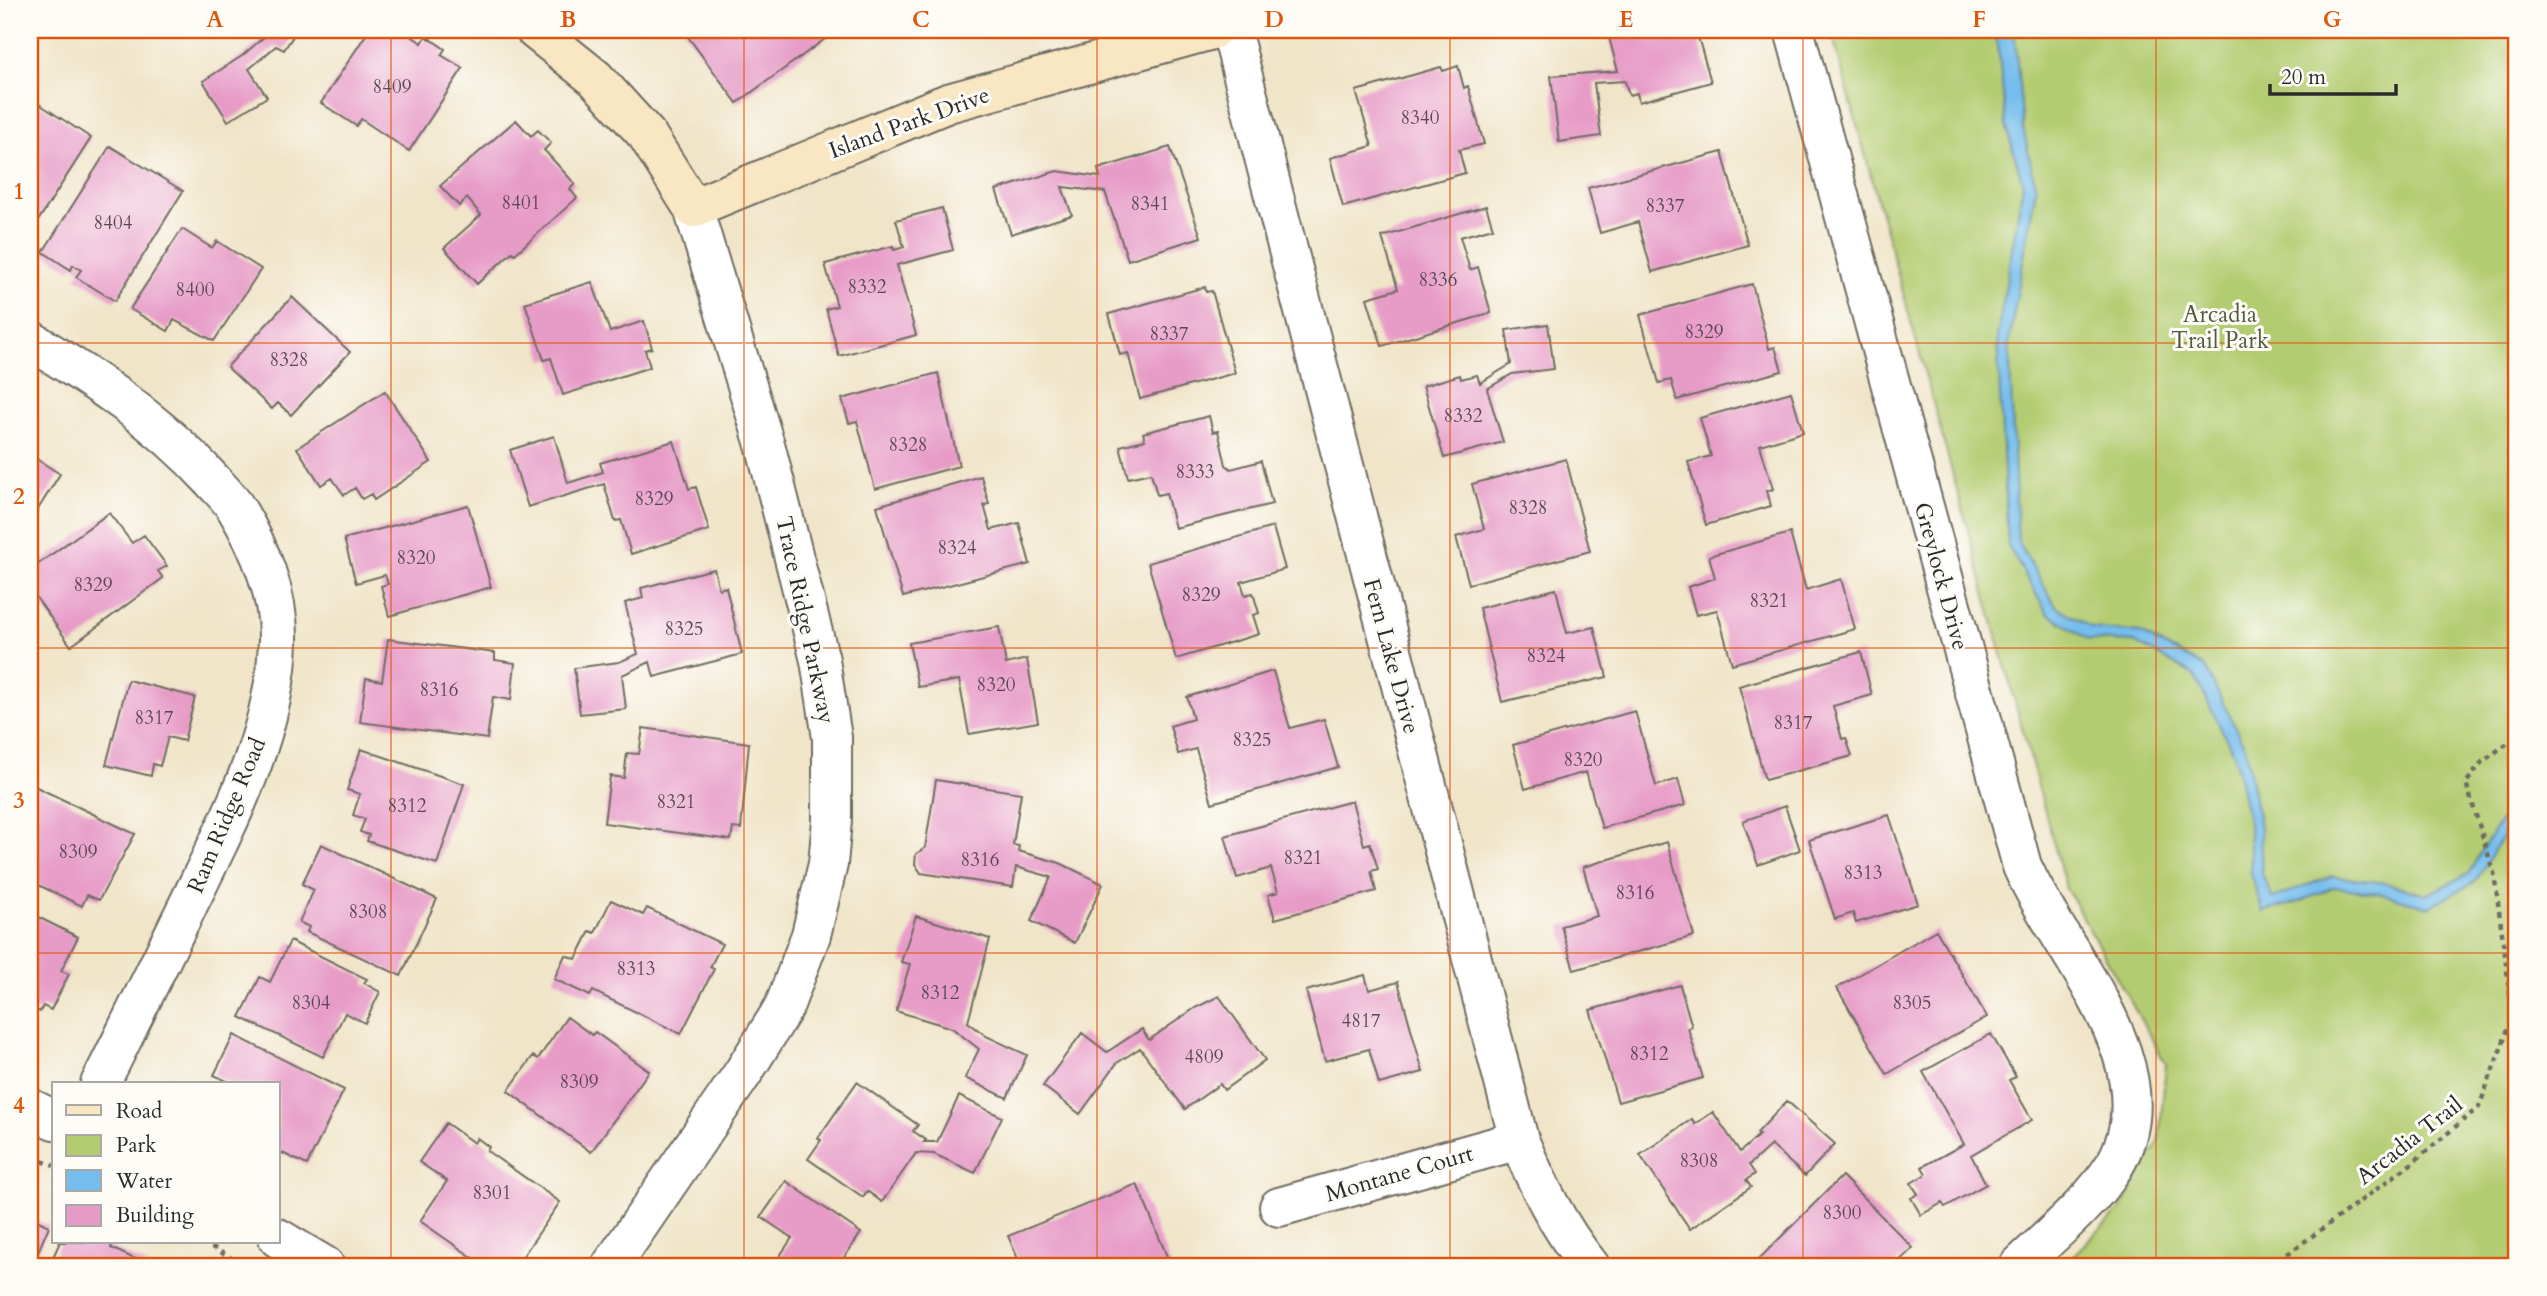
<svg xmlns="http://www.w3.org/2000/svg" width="2547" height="1296" viewBox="0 0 2547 1296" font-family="Cardo,serif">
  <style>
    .green { fill: #b4cc71; stroke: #707c4e; stroke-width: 2 }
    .water { fill: #75bded; stroke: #50748c; stroke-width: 2 }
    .building { fill: #e79cc8 }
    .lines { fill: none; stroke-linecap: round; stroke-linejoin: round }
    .street-casing { stroke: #706c62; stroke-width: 42 }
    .secondary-casing { stroke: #706c62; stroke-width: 42 }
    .path { stroke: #706c62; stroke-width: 4.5; stroke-dasharray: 5 5; stroke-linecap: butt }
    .street { stroke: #fff; stroke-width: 38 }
    .secondary { stroke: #f9e7c3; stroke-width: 38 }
    .grid { fill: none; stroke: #df570e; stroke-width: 2; stroke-opacity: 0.55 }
    .labels { text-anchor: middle; stroke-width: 6; stroke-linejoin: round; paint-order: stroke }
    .number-label { font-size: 19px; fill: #5a4752 }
    .street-label { font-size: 23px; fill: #2b2b2b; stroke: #fdfcf7 }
    .park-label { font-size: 23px; fill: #545b40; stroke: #fdfcf7 }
    .neatline { fill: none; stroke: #df570e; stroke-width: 2.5 }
    .grid-label { font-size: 23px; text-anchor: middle; font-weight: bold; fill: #df570e }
  </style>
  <rect width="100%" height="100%" fill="#fdfcf7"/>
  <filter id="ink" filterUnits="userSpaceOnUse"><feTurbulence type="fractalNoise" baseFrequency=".0143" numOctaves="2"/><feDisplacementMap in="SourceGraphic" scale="14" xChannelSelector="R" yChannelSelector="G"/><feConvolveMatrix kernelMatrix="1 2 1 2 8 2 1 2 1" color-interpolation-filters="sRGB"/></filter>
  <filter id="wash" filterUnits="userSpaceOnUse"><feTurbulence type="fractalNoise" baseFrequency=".00686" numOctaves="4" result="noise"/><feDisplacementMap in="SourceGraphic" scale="28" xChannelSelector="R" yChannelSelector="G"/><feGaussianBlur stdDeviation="1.57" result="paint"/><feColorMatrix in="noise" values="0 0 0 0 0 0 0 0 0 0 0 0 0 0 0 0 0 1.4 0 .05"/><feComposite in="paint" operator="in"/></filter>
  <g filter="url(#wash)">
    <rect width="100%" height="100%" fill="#f0e5c9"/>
    <path class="green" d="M1831 30H2517V1266H2062L2121 1209 2159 1141 2166 1064 2066 888Z"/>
    <path class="water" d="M1993 30H2014L2023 127 2036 188 2009 341 2018 542 2056 606 2092 628 2140 633 2205 667 2246 749 2260 827 2262 874 2273 898 2332 876 2386 883 2426 895 2468 874 2500 820 2517 818V826L2508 827 2475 882 2429 907 2378 893 2333 887 2302 901 2263 912 2251 874 2249 824 2234 754 2194 675 2134 642 2089 640 2047 613 2008 546 1997 337 2023 184 2006 125 1998 45Z"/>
    <g id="blocks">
      <path class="building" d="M252 30H297L284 50 276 46 249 69 267 97 228 121 203 81 242 56 264 37Z
        M369 30H402L422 43 426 36 445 49 441 55 463 68 409 151 361 119 356 126 321 103Z
        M683 30H818L825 39 737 103Z
        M1607 30H1696L1711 82 1639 102 1637 93 1629 95 1625 81 1594 83 1601 136 1559 142 1551 76 1618 71Z
        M1458 66 1464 88 1468 86 1484 144 1459 150 1465 173 1343 207 1330 158 1372 146 1356 91 1441 67 1443 71Z
        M30 98 91 138 36 224 30 220Z
        M516 120 531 136 538 130 551 143 544 150 575 184 570 189 577 198 515 254 512 252 477 284 444 248 481 215 467 198 459 206 440 186Z
        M110 146 183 191 115 301 76 277 81 270 73 265 71 270 43 252Z
        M1170 147 1201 237 1128 260 1105 192 1062 187 1072 215 1011 234 996 190 1057 171 1100 177 1098 169Z
        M1722 152 1748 245 1652 272 1638 222 1600 233 1588 188Z
        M1486 206 1493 228 1460 237 1470 270 1478 267 1491 313 1382 346 1367 298 1398 289 1382 237Z
        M942 208 953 250 897 265 916 335 839 356 826 309 837 306 825 264 893 246 894 250 904 247 896 220Z
        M182 229 212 248 217 241 261 269 214 341 174 320 168 331 130 309Z
        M592 282 610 332 644 321 652 348 645 350 650 367 563 395 551 358 544 360 525 303Z
        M1752 284 1769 349 1775 347 1782 371 1677 400 1671 380 1659 383 1640 315Z
        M1205 287 1206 292 1212 291 1235 373 1140 399 1128 353 1120 355 1109 314Z
        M292 297 350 352 291 415 278 403 272 409 227 367Z
        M1548 324 1554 369 1512 374 1487 389 1503 442 1444 458 1423 386 1460 375 1461 379 1477 375 1480 383 1511 364 1506 330Z
        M938 373 959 466 875 489 857 421 849 423 842 399Z
        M385 391 431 462 374 500 371 494 362 499 355 488 344 495 332 478 321 485 297 448Z
        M1791 392 1803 432 1760 445 1773 489 1767 491 1771 506 1706 525 1688 462 1711 456 1700 418Z
        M1209 416 1213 432 1218 431 1226 465 1231 469 1261 461 1272 504 1175 528 1166 493 1157 495 1151 473 1128 478 1120 446 1145 440 1143 433Z
        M554 436 568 483 603 472 600 463 674 441 689 489 696 487 709 530 631 554 621 520 615 521 604 484 528 507 510 450Z
        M30 455 60 474 30 522Z
        M1566 459 1590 551 1469 584 1456 537 1484 529 1472 484Z
        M981 476 989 504 984 505 991 530 1019 523 1030 564 903 597 877 506Z
        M468 505 491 587 389 616 381 586 388 584 385 575 356 583 344 539Z
        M109 513 132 543 144 535 167 566 158 571 163 578 71 646 30 589V570Z
        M1273 527 1285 569 1241 582 1245 595 1253 593 1259 613 1253 615 1259 634 1176 659 1148 563Z
        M1790 533 1806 590 1841 579 1855 629 1732 664 1717 610 1696 615 1688 587 1715 578 1709 556Z
        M714 569 719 589 726 587 742 654 654 677 650 662 622 675 626 709 580 714 574 668 619 662 638 654 625 603 643 598 641 588Z
        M1556 589 1567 633 1594 627 1607 677 1502 702 1479 608Z
        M999 627 1006 664 1027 659 1038 722 969 734 959 680 918 687 909 643Z
        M388 639 495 653V660L515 663 511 700 493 697 487 739 360 722 366 678 382 681Z
        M1861 652 1872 695 1833 706 1842 739 1846 738 1852 756 1765 780 1739 686Z
        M1273 671 1290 728 1324 719 1338 767 1212 803 1196 749 1178 754 1170 726 1193 719 1187 697Z
        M128 680 195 697 184 741 168 737 160 766 153 764 151 776 106 765Z
        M1635 711 1656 786 1678 779 1685 805 1602 828 1586 772 1525 789 1513 745Z
        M643 728 749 743 741 829 733 828 731 840 604 823 610 776 624 778 627 753 639 754Z
        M361 749 464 784 437 864 367 841 369 835 360 832 365 819 353 815 360 794 347 790Z
        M936 780 1021 793 1013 845 1019 846 1018 851 1060 863 1103 884 1075 943 1031 921 1051 877 1016 867 1013 887 921 873 915 864 916 854 925 848Z
        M30 784 135 834 99 900 87 895 82 906 30 881Z
        M1352 801 1364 845 1370 843 1378 869 1371 871 1376 891 1275 919 1268 895 1278 892 1271 868 1237 878 1225 836Z
        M1785 806 1800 850 1758 865 1743 821Z
        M1889 815 1918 904 1856 923 1853 913 1835 919 1809 840Z
        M1667 842 1694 936 1574 970 1561 926 1597 916 1583 867Z
        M321 844 437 899 401 976 307 932 309 927 299 922 314 890 302 884Z
        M611 900 643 915 647 908 722 944 710 967 714 969 681 1034 593 991 590 996 554 979 565 955 576 959 590 931 595 933Z
        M30 913 78 937 61 971 69 974 51 1010 43 1006 40 1012 30 1007Z
        M916 916 990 939 968 1022 986 1036 1027 1055 1007 1098 965 1078 979 1049 952 1028 896 1011 910 964 901 962Z
        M1936 930 1987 1017 1887 1074 1837 988Z
        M290 941 367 979 364 983 380 992 365 1023 345 1013 323 1057 240 1017 260 977 270 982Z
        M1365 975 1369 990 1398 982 1423 1072 1379 1084 1369 1049 1325 1061 1306 991Z
        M1680 985 1692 1027 1688 1028 1703 1078 1618 1102 1590 1010Z
        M1219 996 1265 1060 1224 1090 1220 1084 1185 1109 1140 1048 1117 1063 1080 1114 1043 1086 1082 1033 1107 1052 1142 1029 1149 1040 1195 1008Z
        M567 1017 592 1035 595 1032 649 1071 591 1152 508 1091 533 1056 538 1059Z
        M1991 1034 2016 1077 2009 1080 2032 1120 1971 1155 1986 1184 1945 1207 1942 1203 1921 1215 1911 1198 1918 1194 1911 1183 1926 1174 1922 1167 1964 1144 1923 1072Z
        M234 1035 344 1090 307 1165 278 1151V1084H233L214 1075Z
        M857 1082 918 1125 913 1131 926 1140 924 1142H937L959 1096 1002 1117 975 1173 934 1154 916 1153 882 1202 867 1191 863 1197 808 1159 821 1140 818 1138Z
        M1787 1101 1835 1144 1805 1176 1771 1145 1749 1165 1755 1174 1746 1180 1751 1187 1690 1229 1640 1155 1692 1119 1695 1124 1713 1112 1740 1152 1759 1135 1757 1133Z
        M446 1123 474 1143 477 1138 489 1147 487 1151 560 1202 516 1266H485L420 1221 447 1181 419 1162Z
        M1842 1176 1913 1248 1894 1266H1752Z
        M786 1181 861 1233 843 1259 852 1266H773L792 1238 761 1217Z
        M1137 1184 1171 1266H1021L1008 1236Z
        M30 1217 49 1226 32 1266H30Z
        M60 1242H110L113 1243 111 1248 150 1266H49Z"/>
    </g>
  </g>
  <g filter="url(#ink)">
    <use href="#blocks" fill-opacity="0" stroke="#706c62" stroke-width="2"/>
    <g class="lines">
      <defs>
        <path id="street" d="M1231 30 1519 1140C1538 1185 1559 1228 1590 1266
          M1794 30 2022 866C2061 955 2173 1067 2114 1166 2090 1204 2051 1235 2019 1266
          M30 340C95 380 158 421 210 478 219 488 230 498 237 510 260 548 279 595 278 640 276 733 229 821 189 903 159 964 130 1024 100 1084
          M30 1108 54 1120
          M1279 1207 1519 1140
          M278 1238 325 1266
          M611 1266 743 1073 784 1007 811 935 828 864 832 820V738L820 660 766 448 693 208"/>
        <path id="secondary" d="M535 30 595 78 647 135 693 208 948 103 1212 30"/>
      </defs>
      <use href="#street" class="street-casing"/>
      <use href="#secondary" class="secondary-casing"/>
      <path class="path" d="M42 1161 54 1166
        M203 1242 245 1266
        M2271 1266 2411 1164 2479 1107 2513 1016 2494 873 2466 783 2482 762 2517 736"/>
      <use href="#street" class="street"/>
      <use href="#secondary" class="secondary"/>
    </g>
  </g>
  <path class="grid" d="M391 30V1266M744 30V1266M1097 30V1266M1450 30V1266M1803 30V1266M2156 30V1266M30 343H2517M30 648H2517M30 953H2517"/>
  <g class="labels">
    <g class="number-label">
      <text x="392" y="93">8409</text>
      <text x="1420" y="124">8340</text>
      <text x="521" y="209">8401</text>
      <text x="1150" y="210">8341</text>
      <text x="1665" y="212">8337</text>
      <text x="113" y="229">8404</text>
      <text x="1438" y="286">8336</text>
      <text x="867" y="293">8332</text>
      <text x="195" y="296">8400</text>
      <text x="1704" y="338">8329</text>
      <text x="1169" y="340">8337</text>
      <text x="289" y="366">8328</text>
      <text x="1463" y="422">8332</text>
      <text x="908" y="451">8328</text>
      <text x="1195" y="478">8333</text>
      <text x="654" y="505">8329</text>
      <text x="1528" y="514">8328</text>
      <text x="957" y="554">8324</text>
      <text x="416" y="564">8320</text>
      <text x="93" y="591">8329</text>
      <text x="1201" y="601">8329</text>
      <text x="1769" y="607">8321</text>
      <text x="684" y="635">8325</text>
      <text x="1546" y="662">8324</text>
      <text x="996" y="691">8320</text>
      <text x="439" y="696">8316</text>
      <text x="154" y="724">8317</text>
      <text x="1793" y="729">8317</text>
      <text x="1252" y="746">8325</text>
      <text x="1583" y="766">8320</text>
      <text x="676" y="808">8321</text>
      <text x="407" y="812">8312</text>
      <text x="78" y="858">8309</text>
      <text x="1303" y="864">8321</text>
      <text x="980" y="866">8316</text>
      <text x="1863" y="879">8313</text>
      <text x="1635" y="899">8316</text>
      <text x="368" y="918">8308</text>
      <text x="636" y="975">8313</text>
      <text x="940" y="999">8312</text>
      <text x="311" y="1009">8304</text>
      <text x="1912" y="1009">8305</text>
      <text x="1361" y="1027">4817</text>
      <text x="1649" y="1060">8312</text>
      <text x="1204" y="1063">4809</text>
      <text x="579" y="1088">8309</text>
      <text x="1699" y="1167">8308</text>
      <text x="492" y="1199">8301</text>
      <text x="1842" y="1219">8300</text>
    </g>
    <g class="street-label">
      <text transform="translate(909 122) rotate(-20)" y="8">Island Park Drive</text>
      <text transform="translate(1942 576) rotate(75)" y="8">Greylock Drive</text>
      <text transform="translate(806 620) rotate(78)" y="8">Trace Ridge Parkway</text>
      <text transform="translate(1392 656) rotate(75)" y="8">Fern Lake Drive</text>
      <text transform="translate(226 815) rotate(-67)" y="8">Ram Ridge Road</text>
      <text transform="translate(2409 1140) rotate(-38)" y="8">Arcadia Trail</text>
      <text transform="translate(1399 1173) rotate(-16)" y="8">Montane Court</text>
    </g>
    <g class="park-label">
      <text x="2220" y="322">Arcadia<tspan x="2220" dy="26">Trail Park</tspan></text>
    </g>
  </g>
  <rect width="2547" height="1296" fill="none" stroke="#fdfcf7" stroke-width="77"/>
  <rect x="52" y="1082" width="228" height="161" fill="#fdfcf7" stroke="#a9a8a5" stroke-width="2"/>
  <rect x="66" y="1105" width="35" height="10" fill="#f9e7c3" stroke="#a9a8a5" stroke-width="2"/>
  <text x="116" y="1118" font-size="21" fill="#2b2b2b">Road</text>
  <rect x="66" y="1135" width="35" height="21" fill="#b4cc71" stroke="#a9a8a5" stroke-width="2"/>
  <text x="116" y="1152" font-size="21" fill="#2b2b2b">Park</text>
  <rect x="66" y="1170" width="35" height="21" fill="#75bded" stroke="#a9a8a5" stroke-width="2"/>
  <text x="116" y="1188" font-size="21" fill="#2b2b2b">Water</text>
  <rect x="66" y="1205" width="35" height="21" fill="#e79cc8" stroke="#a9a8a5" stroke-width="2"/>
  <text x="116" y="1222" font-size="21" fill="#2b2b2b">Building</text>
  <path d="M2270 84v10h126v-10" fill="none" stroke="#2b2b2b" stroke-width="3.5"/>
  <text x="2281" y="84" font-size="21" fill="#2b2b2b" stroke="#fdfcf7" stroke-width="5" paint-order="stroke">20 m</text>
  <rect x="38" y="38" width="2470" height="1220" class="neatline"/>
  <g class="grid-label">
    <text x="215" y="27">A</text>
    <text x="568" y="27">B</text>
    <text x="921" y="27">C</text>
    <text x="1274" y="27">D</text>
    <text x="1626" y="27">E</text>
    <text x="1979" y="27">F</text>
    <text x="2332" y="27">G</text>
    <text x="19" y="199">1</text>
    <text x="19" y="504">2</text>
    <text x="19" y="808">3</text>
    <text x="19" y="1113">4</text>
  </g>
</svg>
